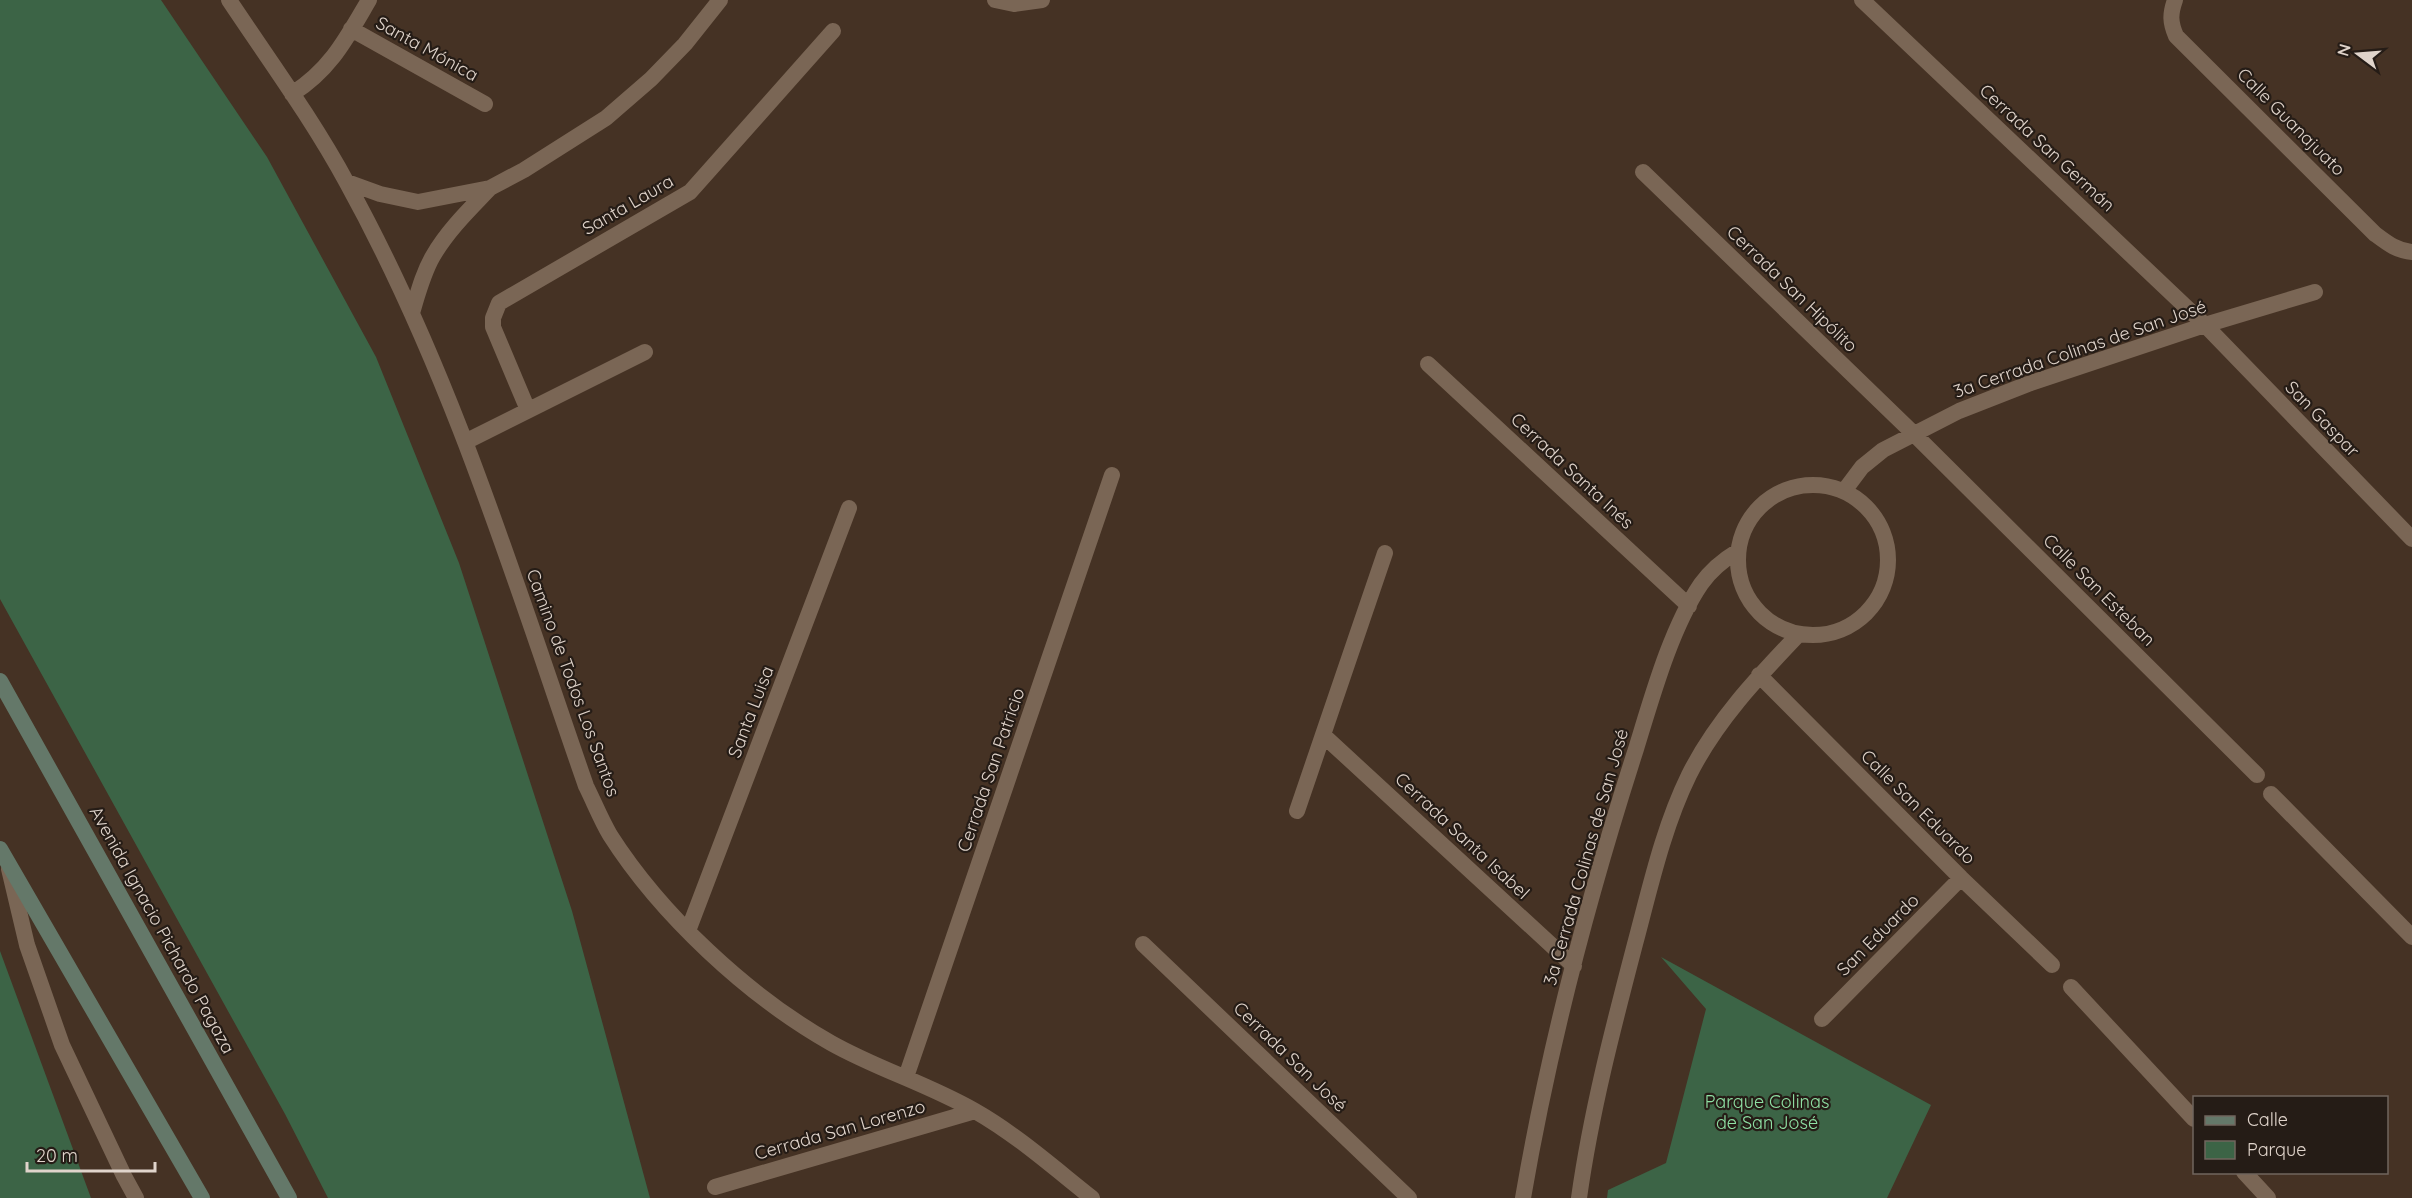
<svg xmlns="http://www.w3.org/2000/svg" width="2412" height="1198" viewBox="0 0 2412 1198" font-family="Quicksand,sans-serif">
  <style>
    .green { fill: #3c6446 }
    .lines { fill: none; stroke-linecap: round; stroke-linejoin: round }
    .minor { stroke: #7a6655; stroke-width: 16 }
    .secondary { stroke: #647869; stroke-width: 16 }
    .labels { text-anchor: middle; stroke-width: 4.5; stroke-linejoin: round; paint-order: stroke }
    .street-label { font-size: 18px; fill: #e0d4cb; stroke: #251c16 }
    .park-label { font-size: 18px; fill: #8fe1a4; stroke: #251c16 }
  </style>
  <rect width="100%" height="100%" fill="#453224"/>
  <path class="green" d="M0 0H161L267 157 376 357 459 563 572 911 650 1198H328L285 1114 0 599Z
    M0 951 91 1198H0Z
    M1661 957 1931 1105 1887 1198H1607L1608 1190 1666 1163 1706 1009Z"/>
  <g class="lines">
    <path class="minor" d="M229 0C269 60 313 120 347 183 452 373 515 582 586 786 594 802 601 820 610 835 661 915 748 996 831 1043 877 1069 928 1084 975 1111 1017 1135 1054 1168 1092 1198
      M995 0 1014 4 1042 0
      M1862 0 2205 325 2412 539
      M2175 0C2170 14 2170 22 2176 36L2375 234C2387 243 2397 251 2412 252
      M351 29 485 104
      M292 94C331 69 346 39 369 0
      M1643 172 1913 433 2257 775
      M347 182 380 194 418 202 490 188 524 170 606 118 651 79 685 44 720 0
      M412 313C418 293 423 273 433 256 448 230 470 209 490 188
      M1428 364 1689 606
      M528 410 493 327V318L499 303 690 192 833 31
      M467 441 645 352
      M1738 560a75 75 0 1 1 150 0a75 75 0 1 1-150 0Z
      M1844 491 1862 467 1883 450 1959 411 2028 384 2205 325 2315 292
      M1759 675 1961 878 2052 965
      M1323 735 1574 966
      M2271 794 2412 937
      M1297 811 1385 553
      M9 869 27 945 62 1045 124 1176 136 1198
      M688 931 849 508
      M1143 944 1409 1198
      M2071 987 2194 1119
      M1822 1019 1961 878
      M906 1077 1112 475
      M2244 1172 2268 1198
      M715 1187 975 1111
      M1523 1198C1549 1046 1589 895 1636 749 1652 697 1671 628 1701 584 1711 570 1723 560 1738 551
      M1579 1198C1591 1112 1613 1028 1635 944 1650 888 1663 828 1689 775 1716 721 1757 678 1798 635"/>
    <path class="secondary" d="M0 681 289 1198
      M0 849 202 1198"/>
  </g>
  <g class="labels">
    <g class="street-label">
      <text transform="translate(427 49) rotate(29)" y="6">Santa Mónica</text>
      <text transform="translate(2291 122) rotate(45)" y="6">Calle Guanajuato</text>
      <text transform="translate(2047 148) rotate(43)" y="6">Cerrada San Germán</text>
      <text transform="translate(628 205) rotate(-30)" y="6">Santa Laura</text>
      <text transform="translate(1792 289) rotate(44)" y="6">Cerrada San Hipólito</text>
      <text transform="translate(2080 349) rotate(-19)" y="6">3a Cerrada Colinas de San José</text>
      <text transform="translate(2322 419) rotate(46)" y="6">San Gaspar</text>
      <text transform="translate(1572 471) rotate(43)" y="6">Cerrada Santa Inés</text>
      <text transform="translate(2099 590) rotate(45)" y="6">Calle San Esteban</text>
      <text transform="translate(573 683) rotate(70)" y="6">Camino de Todos Los Santos</text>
      <text transform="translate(751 712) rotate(-69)" y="6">Santa Luisa</text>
      <text transform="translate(991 770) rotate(-71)" y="6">Cerrada San Patricio</text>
      <text transform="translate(1918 807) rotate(45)" y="6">Calle San Eduardo</text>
      <text transform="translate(1462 836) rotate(43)" y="6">Cerrada Santa Isabel</text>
      <text transform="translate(1586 857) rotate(-74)" y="6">3a Cerrada Colinas de San José</text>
      <text transform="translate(162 930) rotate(61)" y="6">Avenida Ignacio Pichardo Pagaza</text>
      <text transform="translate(1878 935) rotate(-45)" y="6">San Eduardo</text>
      <text transform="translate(1290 1057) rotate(44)" y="6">Cerrada San José</text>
      <text transform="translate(840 1130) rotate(-16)" y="6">Cerrada San Lorenzo</text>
    </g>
    <g class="park-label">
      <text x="1767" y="1108">Parque Colinas<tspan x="1767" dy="21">de San José</tspan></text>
    </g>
  </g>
  <rect x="2193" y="1096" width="195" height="78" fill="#251c16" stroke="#70665e" stroke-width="1.5"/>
  <rect x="2205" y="1116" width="30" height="9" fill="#647869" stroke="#70665e" stroke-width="1.5"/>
  <text x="2247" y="1126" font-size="18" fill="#e0d4cb">Calle</text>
  <rect x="2205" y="1141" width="30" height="18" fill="#3c6446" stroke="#70665e" stroke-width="1.5"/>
  <text x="2247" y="1156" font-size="18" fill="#e0d4cb">Parque</text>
  <g transform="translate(2358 54) rotate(286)" stroke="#251c16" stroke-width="4.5" paint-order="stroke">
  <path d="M0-4.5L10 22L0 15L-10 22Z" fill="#e0d4cb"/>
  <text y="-9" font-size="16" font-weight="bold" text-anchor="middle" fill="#e0d4cb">N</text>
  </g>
  <path d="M27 1162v9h128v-9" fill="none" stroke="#e0d4cb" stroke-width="3"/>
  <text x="36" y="1162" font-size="18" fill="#e0d4cb" stroke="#251c16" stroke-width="4.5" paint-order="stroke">20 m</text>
</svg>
